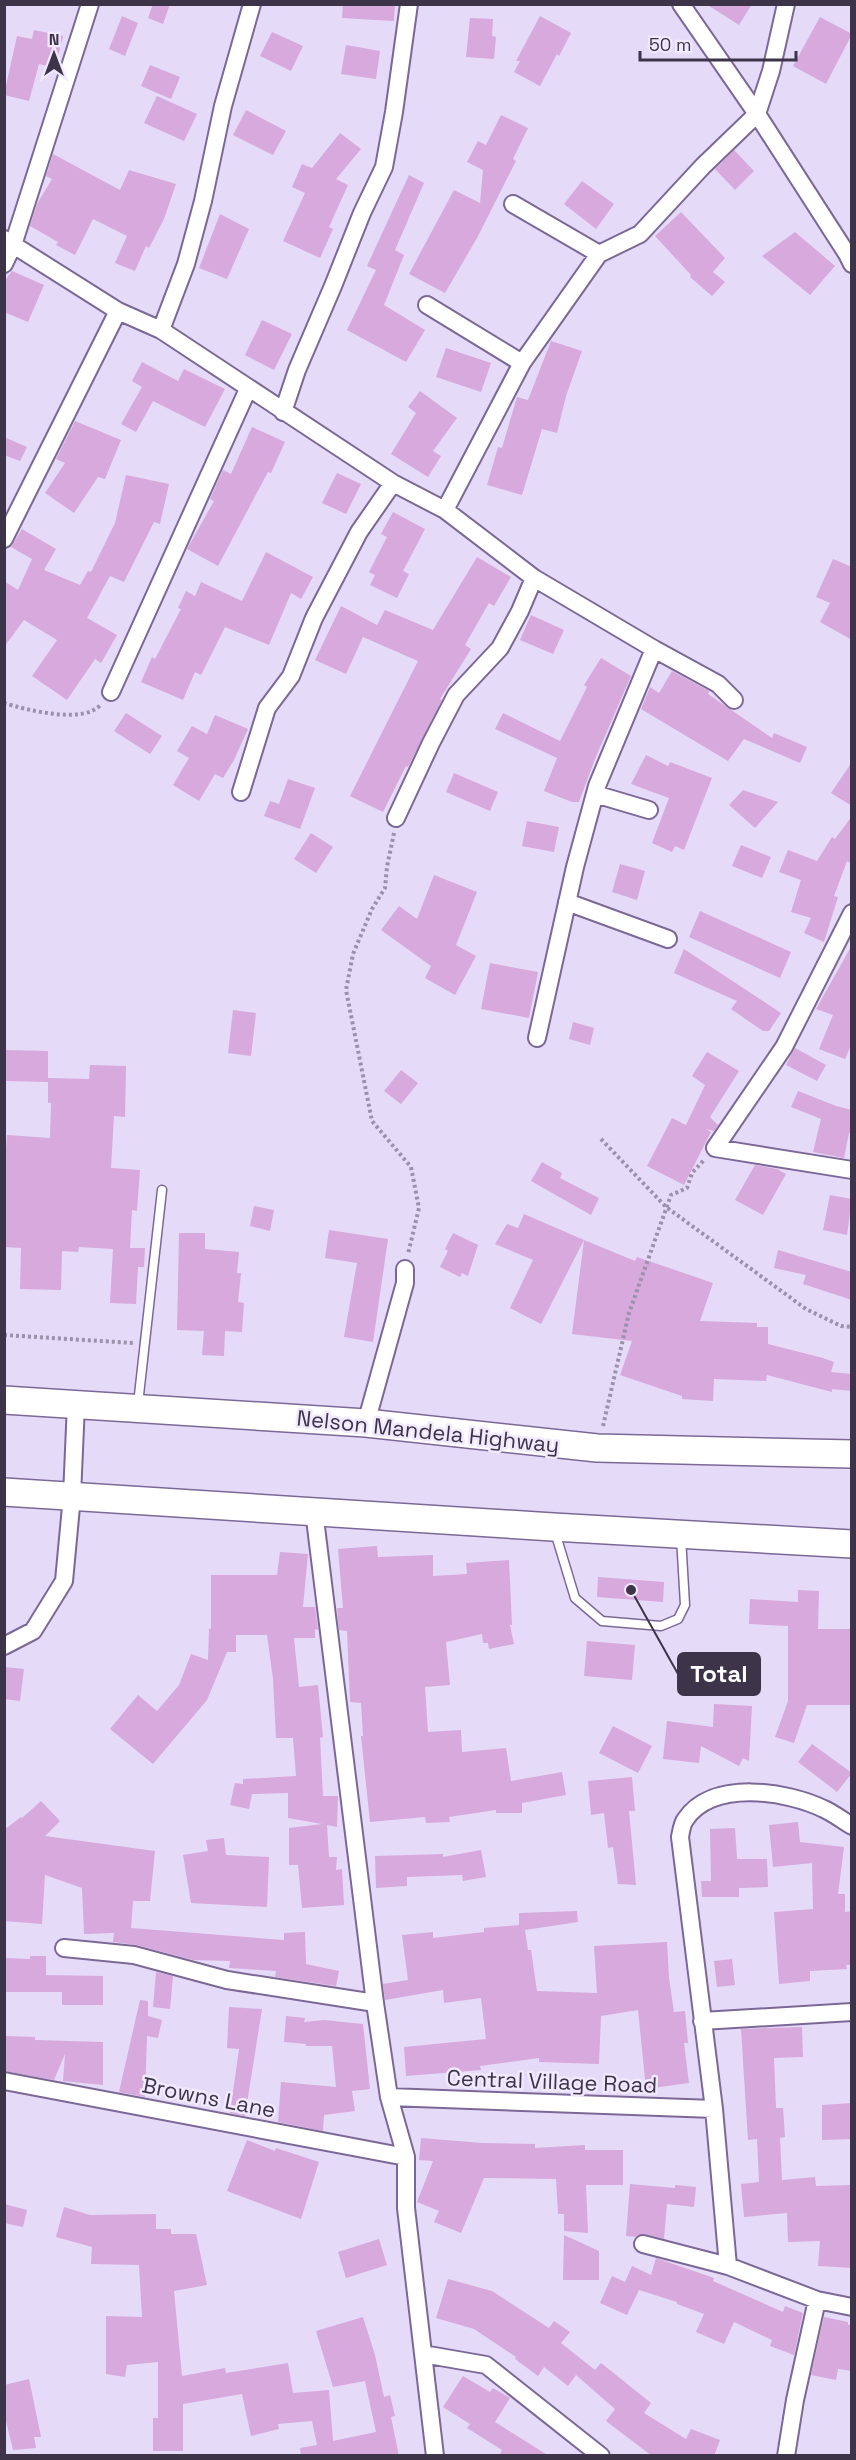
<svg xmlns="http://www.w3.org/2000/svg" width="856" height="2460" viewBox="0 0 856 2460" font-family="'Space Grotesk',sans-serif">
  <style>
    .building { fill: #d7a9dc }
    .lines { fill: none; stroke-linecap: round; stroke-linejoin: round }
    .service-casing { stroke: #7c6896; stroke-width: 11 }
    .minor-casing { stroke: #7c6896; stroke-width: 20 }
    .trunk-casing { stroke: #7c6896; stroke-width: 30 }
    .path { stroke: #9b91ab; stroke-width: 4; stroke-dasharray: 3 3; stroke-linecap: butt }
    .service { stroke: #fff; stroke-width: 8 }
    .minor { stroke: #fff; stroke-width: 16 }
    .trunk { stroke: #fff; stroke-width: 27 }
    .labels { text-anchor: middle; stroke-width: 5; stroke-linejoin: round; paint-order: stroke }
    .street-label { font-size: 22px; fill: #3d3449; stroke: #f1e9fe }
    .leader { fill: none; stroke: #3d3449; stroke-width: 2 }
    .callout-dot { fill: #3d3449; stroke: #f1e9fe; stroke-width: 2 }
    .callout { fill: #3d3449; stroke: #3d3449; stroke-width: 2 }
    .callout-label { font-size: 24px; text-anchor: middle; font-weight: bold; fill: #fff }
  </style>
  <rect width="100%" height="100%" fill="#e6daf9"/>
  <path class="building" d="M153 4H170L163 24 148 18Z
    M343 4H395L394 21 342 18Z
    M706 4H752L739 25Z
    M122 16 138 23 125 56 109 49Z
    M540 16 571 33 559 56 557 54 540 86 514 72 520 61H516Z
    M820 17 852 34 826 84 793 66Z
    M470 18 493 19 492 36 496 37 494 59 466 57Z
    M34 30 63 36 55 68 39 64 29 101 4 95 17 36 32 39Z
    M272 32 303 46 291 71 260 56Z
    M346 45 380 51 376 79 341 74Z
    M150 65 180 77 171 99 141 86Z
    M157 96 197 114 184 141 144 123Z
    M246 110 286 131 273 155 233 135Z
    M501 115 528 128 513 159 516 161 477 238 445 293 409 274 454 190 480 203 483 170 467 162 478 141 486 145Z
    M340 133 361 149 336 179 348 185 329 227 333 229 320 258 283 241 305 193 292 187 302 164 312 168Z
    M734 150 754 171 735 190 715 169Z
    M53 154 120 190 129 170 176 184 164 219 149 248 146 246 135 271 115 263 127 236 93 219 75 255 56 245 58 242 30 226 37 204 52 179 46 176Z
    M409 175 424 183 395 250 404 255 384 305 425 330 406 362 347 330 376 270 367 266Z
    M582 181 614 204 596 229 564 204Z
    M681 212 725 258 713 272 725 282 712 296 690 277 691 275 655 236Z
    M220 214 249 229 227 279 199 268Z
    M795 232 835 266 810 295 762 256Z
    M12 271 44 285 28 322 4 312V282Z
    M262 320 292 334 274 370 245 355Z
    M551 341 582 351 566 396 557 433 542 429 522 495 487 485 498 447 502 448 517 397 528 400Z
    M446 348 491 363 481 392 436 377Z
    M142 362 178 381 184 369 225 389 205 427 153 401 136 432 121 424 142 387 132 381Z
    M420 391 457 418 433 451 441 456 428 477 391 454 416 413 408 407Z
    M75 421 121 440 105 479 98 477 74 513 45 493 65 463 56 459Z
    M252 427 285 442 271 473 268 472 218 566 187 549 214 501 210 499 223 470 231 474Z
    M4 437 27 447 20 461 4 455Z
    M337 473 361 484 346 514 322 503Z
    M126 475 169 484 160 524 154 522 124 582 110 576 87 618 117 635 101 663 95 659 67 700 32 676 57 640 24 620 4 647V581L18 590 32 559 11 547 22 529 56 549 44 570 80 585 88 571 91 572 115 523Z
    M393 512 425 529 403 571 409 574 397 598 370 585 375 575 369 572 387 537 381 534Z
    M266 552 313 577 301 599 291 593 269 645 225 627 201 675 195 672 183 700 141 682 152 657 155 659 181 609 178 608 186 591 195 596 201 582 242 601Z
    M477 557 511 577 494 606 489 603 465 645 471 649 440 699 442 700 408 767 406 766 383 812 350 796 418 661 363 637 346 674 315 660 341 606 377 625 385 610 433 630Z
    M833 559 852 567V640L820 622 830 603 816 597Z
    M531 615 564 630 553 654 520 640Z
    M601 658 631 676 595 759 579 802H572L544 791 557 758 495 729 503 713 560 741 587 687 584 685Z
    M672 671 709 691 708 694 772 738 774 733 807 747 800 763 744 739 728 761 641 709 650 687 659 693Z
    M126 713 162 736 150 754 114 731Z
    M215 715 248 729 234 760 223 778 215 774 199 801 173 785 189 758 177 751 192 726 207 734Z
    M646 755 668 766 670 762 712 778 684 850 675 846 672 852 652 843 669 798 631 784Z
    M852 762V806L831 793Z
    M454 773 498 792 490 811 446 792Z
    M288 779 315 788 300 829 264 816 270 801 279 804Z
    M743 790 778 802 755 828 729 805Z
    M852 816V864L847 861 834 896 838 897 824 942 804 933 811 918 791 912 801 880 779 872 788 850 817 861 832 837 835 839Z
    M527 821 559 827 554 852 522 846Z
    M311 833 333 847 316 873 294 859Z
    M741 845 771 857 762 878 732 866Z
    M620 864 645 871 637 900 612 892Z
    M434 875 477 892 456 945 476 956 455 995 425 978 431 966 381 930 399 906 417 919Z
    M700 911 791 952 780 978 689 937Z
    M852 945V1043L845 1059 819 1049 833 1015 816 1009Z
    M684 949 781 1013 769 1031H763L731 1009 737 1001 674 973Z
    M490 963 538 972 529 1018 481 1009Z
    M233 1010 256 1013 251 1056 228 1053Z
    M573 1022 594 1028 590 1045 569 1039Z
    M795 1048 826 1065 817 1081 786 1065Z
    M6 1050 48 1051V1082L5 1081Z
    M707 1052 739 1071 710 1117 718 1125 714 1131 706 1129 711 1132 684 1185 647 1166 672 1118 686 1125 705 1085 692 1076Z
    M90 1065 126 1066 125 1117 114 1116 111 1168 140 1170 137 1211 132 1210 130 1248H145L144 1267H138L136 1304 110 1303 113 1249 79 1247 78 1252 62 1251 61 1290 20 1289 21 1248 4 1247V1148H6L7 1135 50 1138 51 1103H48V1078L89 1079Z
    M401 1070 418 1083 401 1104 384 1091Z
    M798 1091 836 1106 852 1110V1134L849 1133 844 1158 813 1152 821 1119 791 1107Z
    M542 1162 562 1173 560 1178 599 1198 591 1215 531 1181Z
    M755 1165 777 1169 786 1174 763 1215 735 1200Z
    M830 1195 852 1199 847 1235 823 1230Z
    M254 1206 274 1210 270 1231 250 1226Z
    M524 1214 584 1240 541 1324 510 1308 533 1260 495 1244 507 1224 518 1228Z
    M329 1230 388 1239 373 1342 344 1337 357 1263 325 1258Z
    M179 1233H205V1249L239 1252 237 1273H241L238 1302 244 1303 242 1332 225 1331 224 1356 202 1355 204 1331 177 1330Z
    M453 1233 478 1245 468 1276 462 1273 460 1277 440 1267 448 1251 445 1249Z
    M584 1240 635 1261 637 1257 713 1283 700 1321 757 1323V1327H768V1344L823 1358 834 1362 831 1372 852 1374V1391L832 1389V1392L767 1375 766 1381 714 1379 713 1401 682 1399V1396L620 1375 632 1341 572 1334Z
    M778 1250 852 1272V1300L803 1284 806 1275 774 1268Z
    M377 1546 378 1557 433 1555V1576L467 1574 466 1563 509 1560 512 1625H510L514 1644 489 1649 488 1643H483L482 1634 446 1642 450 1685 425 1687 428 1732 461 1730 462 1752 506 1748 511 1781 562 1772 566 1795 522 1803V1813H496V1810L449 1817 450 1822 426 1823 425 1817 370 1822 361 1736H363L361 1703 350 1702 347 1631 339 1630 337 1608H343L338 1549Z
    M280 1552 308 1554 303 1607H315L318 1630 315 1629V1638H294L299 1687 318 1685 323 1737 320 1738 323 1796H338L337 1827 327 1825 329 1857H337L336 1870 342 1869 344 1905 302 1908 298 1865H289V1828L322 1824 288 1818V1793L252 1794 249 1809 230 1805 235 1783 243 1784V1779L296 1776 293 1738H276L273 1679 267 1635H236V1652H227L207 1700 153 1764 110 1729 138 1695 157 1711 179 1685 191 1654 208 1660 209 1629H211V1575H277Z
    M598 1577 664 1582 663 1602 597 1597Z
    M798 1590 819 1591 818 1629H852V1705H807L794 1743 775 1737 788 1701V1626L749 1624 750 1599 798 1602Z
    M587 1641 635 1645 632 1680 584 1676Z
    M4 1667 24 1669 20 1701 4 1699Z
    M714 1704 752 1706 749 1761 743 1758 739 1766 701 1746 699 1763 663 1759 667 1721 713 1727Z
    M613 1726 652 1746 638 1773 599 1753Z
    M812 1744 852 1773 837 1792 798 1762Z
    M632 1777 635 1811H629L636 1885 618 1884 613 1847 608 1848 604 1813 591 1815 588 1781Z
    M41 1801 60 1821 45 1836 155 1851 150 1901H133L131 1928 284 1940V1933L305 1932 306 1964 339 1971 336 1986 275 1977 276 1971 229 1968 230 1961 193 1960 137 1945 113 1942 114 1933 84 1934 82 1888 45 1875 42 1924 4 1921V1830L21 1817 22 1818Z
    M798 1822 800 1842 844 1847 838 1894H845V1912L852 1911V1965H846L847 1969 810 1971V1981L779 1984 774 1912 813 1909 812 1863 773 1867 769 1825Z
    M735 1828 737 1859H767L768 1887 739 1888V1897H702L701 1881H711L710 1829Z
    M224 1838 226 1855 269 1857 267 1907 191 1903 183 1855 208 1851 206 1840Z
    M481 1850 486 1877 463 1881 462 1875 407 1877V1886L376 1888 375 1856 443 1854V1857Z
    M577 1911 578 1922 525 1930 528 1950H531L537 1991 597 1993 594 1946 667 1942 669 1978 674 2012 685 2011 688 2043H684L689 2083 646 2089 638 2010 601 2016 599 2064 539 2062V2058L480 2066 481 2070 406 2076 404 2047 486 2039 481 1998 444 2003 443 1990 385 2000 383 1984 408 1980 402 1935 433 1932V1938L484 1932V1928L519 1925V1913Z
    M30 1956H46V1975L103 1976V2005H62V1992H4V1958L30 1959Z
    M732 1959 735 1985 717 1987 714 1961Z
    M156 1972 173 1976 170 2009 153 2007Z
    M140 2000 148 2001V2016L162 2020 158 2038 147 2036 145 2097 119 2092Z
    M229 2007 262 2009 245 2116 230 2113 239 2049 227 2048Z
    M286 2016 305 2018 304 2022 324 2020 363 2024 370 2089 352 2091 355 2111 324 2115 323 2131 278 2122 281 2082 336 2087 332 2046H306V2044L284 2042Z
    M802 2027 803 2057 774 2058 776 2108H783L785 2137 780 2138 782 2180 815 2177 816 2186 852 2185V2268L818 2266 820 2241 788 2242 787 2213 744 2217 741 2184 759 2182 757 2139 748 2140 741 2029Z
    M4 2036 35 2037V2040L103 2042V2085L63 2081 65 2054 54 2080 4 2071Z
    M852 2103V2139L822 2140V2105Z
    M421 2138 482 2143 535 2144V2148L585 2145V2150H623V2185H586L588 2233 564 2231V2214H558L556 2179 484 2178 461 2233 434 2222 439 2211 417 2202 433 2161 419 2160Z
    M247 2140 275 2151 276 2148 319 2162 301 2219 227 2191Z
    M630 2184 675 2188V2185L696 2187 694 2207 667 2204 664 2239 645 2234 636 2237 626 2236Z
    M4 2204 27 2210 23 2227 4 2223Z
    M64 2207 90 2215 156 2214V2229H171V2234H196L207 2285 174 2291 182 2376 225 2368 226 2373 288 2363 293 2393 329 2390 333 2441 376 2432 365 2381 333 2387 316 2331 363 2317 375 2355 384 2397 390 2395 395 2416 391 2417 399 2456H301L300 2448 317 2445 312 2421 278 2424 279 2429 251 2436 242 2394 183 2404V2451H153V2418H158V2362L127 2365 125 2377 106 2374V2316L142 2317 139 2265 91 2264 92 2247 56 2237Z
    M564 2235 599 2251V2280H563Z
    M379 2239 387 2265 346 2278 338 2252Z
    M656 2258 714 2278 713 2281 783 2312 785 2306 803 2313 794 2355 770 2346 772 2340 734 2322 724 2344 696 2332 704 2314 677 2304V2302L639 2290 627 2315 600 2303 612 2276 625 2282 632 2266 651 2275Z
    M448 2279 492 2291 549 2328 554 2321 570 2332 561 2343 595 2370 601 2363 651 2403 644 2413 686 2439 691 2429 720 2440 714 2456H652L606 2421 615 2409 576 2375 568 2386 544 2367 538 2376 515 2359 516 2357 474 2329 436 2318Z
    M824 2317 848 2322V2325H852V2371L838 2369 836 2380 811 2375Z
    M463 2376 490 2392 493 2388 510 2398 495 2422 549 2456H499L502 2450 467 2428 470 2424 443 2407Z
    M29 2379 41 2437H34L36 2448 13 2450 4 2413V2385Z"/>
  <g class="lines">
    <defs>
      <path id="service" d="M138 1404 162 1190
        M555 1532 575 1598 602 1621 661 1626 678 1619 685 1605 681 1537"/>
      <path id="minor" d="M681 4 757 114 847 254 852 264
        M513 204 599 254
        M4 239 118 311 161 330 393 483 445 510 534 578 654 649 597 786 575 867 537 1038
        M4 264 13 245 90 4
        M427 305 522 363
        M161 330 186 264 203 201 223 106 252 4
        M283 412 297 370 333 286 362 213 384 167 394 112 409 4
        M445 510 522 363 599 254 640 234 703 166 757 114 771 71 786 4
        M4 539 118 311
        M654 649 718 684 734 700
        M111 692 248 389
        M241 792 267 708 291 676 314 618 359 532 393 483
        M595 794 649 810
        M396 818 431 743 456 695 500 648 520 611 534 578
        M567 902 668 939
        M852 913 784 1047 715 1148 852 1170
        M366 1423 405 1283V1269
        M314 1511 375 2003 389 2097 406 2157V2208L435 2456
        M4 1646 33 1631 64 1581 72 1496 76 1404
        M64 1948 134 1955 227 1980 375 2003
        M702 2021 852 2012
        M4 2081 406 2157
        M389 2097 714 2109
        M643 2244 728 2266 817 2300 852 2307
        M728 2266 714 2109 680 1837C681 1832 682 1824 685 1820 712 1779 787 1791 824 1809 833 1813 842 1820 852 1826
        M423 2354 486 2365 601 2456
        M786 2456 795 2400 817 2300"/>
      <path id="trunk" d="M4 1400 366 1423 597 1448 852 1454
        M4 1492 553 1527 852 1544"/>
    </defs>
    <use href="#service" class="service-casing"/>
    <use href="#minor" class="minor-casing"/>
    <use href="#trunk" class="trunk-casing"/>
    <path class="path" d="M4 703C27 710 85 725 101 704
      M394 833 387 867 385 888 372 909 353 954 346 990 372 1121 411 1167 419 1208 408 1254
      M601 1139 666 1207 806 1309 841 1326 852 1327
      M4 1335 133 1343
      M603 1426 629 1313 671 1195 687 1188 692 1173 704 1160"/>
    <use href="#service" class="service"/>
    <use href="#minor" class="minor"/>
    <use href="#trunk" class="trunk"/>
  </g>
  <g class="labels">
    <g class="street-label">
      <text transform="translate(428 1431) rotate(6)" y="8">Nelson Mandela Highway</text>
      <text transform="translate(552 2081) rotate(2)" y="8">Central Village Road</text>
      <text transform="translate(209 2097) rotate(11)" y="8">Browns Lane</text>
    </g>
  </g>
  <path class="leader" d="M631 1590L678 1674"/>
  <circle class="callout-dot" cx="631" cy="1590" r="6"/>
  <rect class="callout" x="678" y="1653" width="82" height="42" rx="6"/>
  <g class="callout-label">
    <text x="719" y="1682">Total</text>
  </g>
  <rect width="856" height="2460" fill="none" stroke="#3d3449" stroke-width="12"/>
  <g transform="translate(54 54)" stroke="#f1e9fe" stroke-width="4.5" paint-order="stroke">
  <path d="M0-4.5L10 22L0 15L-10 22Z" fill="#3d3449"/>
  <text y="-9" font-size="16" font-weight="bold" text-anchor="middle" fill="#3d3449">N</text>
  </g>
  <path d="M640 51v9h156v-9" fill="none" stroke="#3d3449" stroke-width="3"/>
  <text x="649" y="51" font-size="18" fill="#3d3449" stroke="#f1e9fe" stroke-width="4.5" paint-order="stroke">50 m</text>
</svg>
